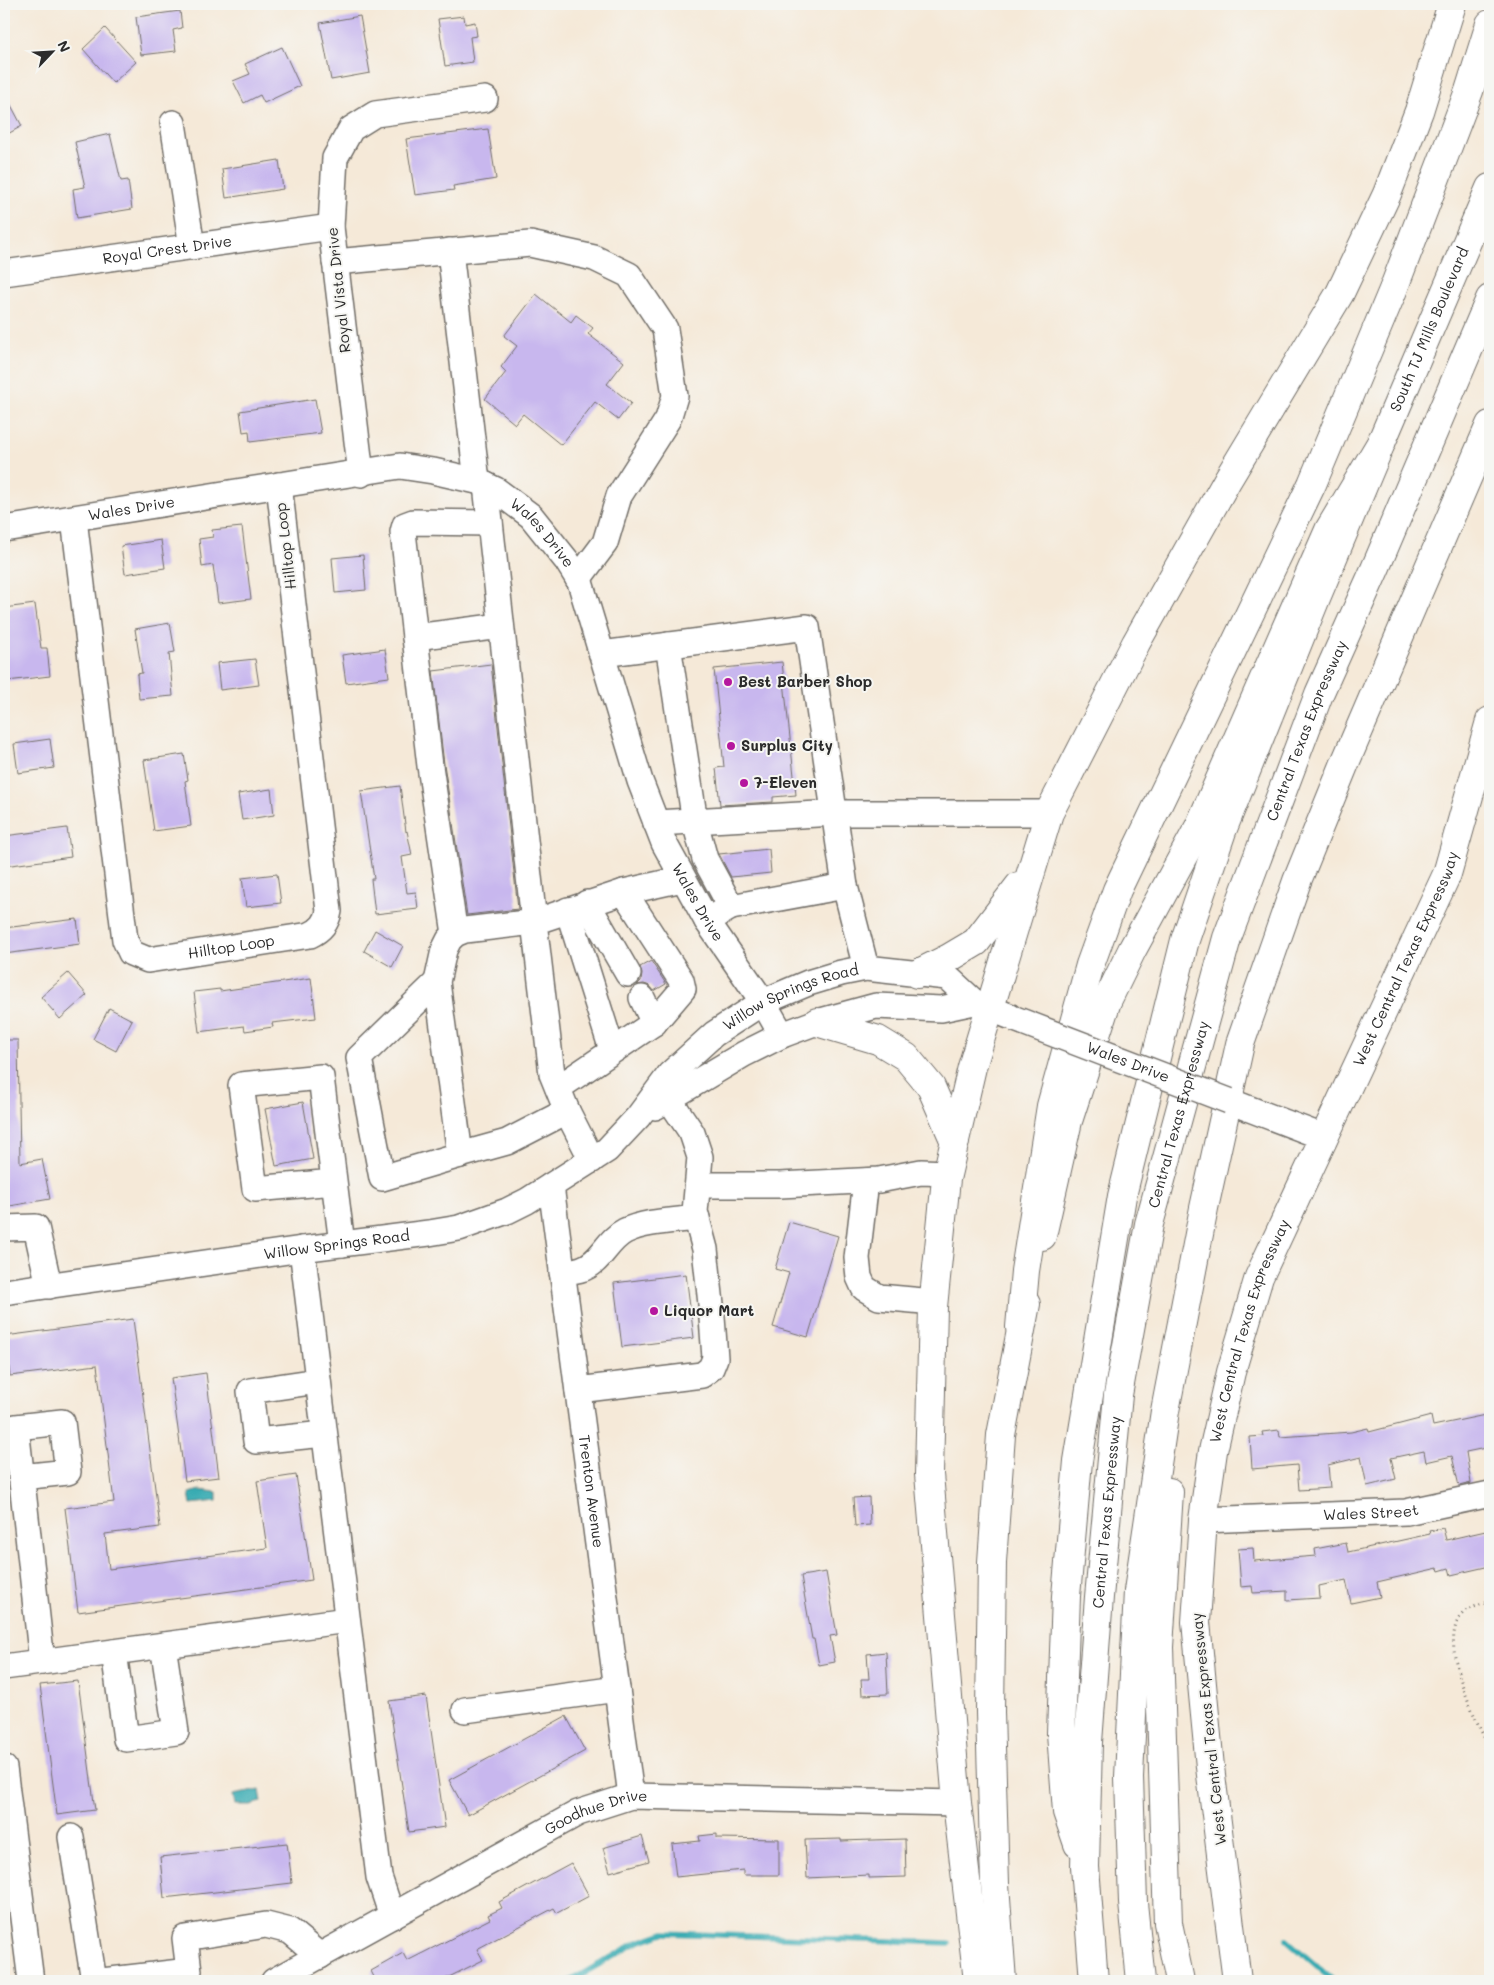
<svg xmlns="http://www.w3.org/2000/svg" width="1494" height="1985" viewBox="0 0 1494 1985" font-family="Mali,sans-serif">
  <style>
    .water { fill: #39abb2; stroke: #326b6e }
    .lines { fill: none; stroke-linecap: round; stroke-linejoin: round }
    .stream { stroke: #39abb2; stroke-width: 5.5 }
    .building { fill: #c8b7ee }
    .minor-casing { stroke: #726e68; stroke-width: 28 }
    .major-casing { stroke: #726e68; stroke-width: 30 }
    .highway-casing { stroke: #726e68; stroke-width: 30 }
    .path { stroke: #726e68; stroke-width: 3; stroke-dasharray: 1 4; stroke-linecap: butt }
    .minor { stroke: #fff; stroke-width: 25 }
    .major { stroke: #fff; stroke-width: 28 }
    .highway { stroke: #fff; stroke-width: 28 }
    .minor-bridge-casing { stroke: #726e68; stroke-width: 28; stroke-linecap: butt }
    .minor-bridge { stroke: #fff; stroke-width: 25 }
    .poi-dot { fill: #b5179e; stroke: #f6f6f2; stroke-width: 2 }
    .labels { text-anchor: middle; stroke-width: 4; stroke-linejoin: round; paint-order: stroke }
    .street-label { font-size: 15px; fill: #2b2b2b; stroke: #f6f6f2 }
    .poi-label { font-size: 15px; font-weight: bold; fill: #2b2b2b; stroke: #f6f6f2; text-anchor: start }
  </style>
  <rect width="100%" height="100%" fill="#f6f6f2"/>
  <filter id="ink" filterUnits="userSpaceOnUse"><feTurbulence type="fractalNoise" baseFrequency=".02" numOctaves="2"/><feDisplacementMap in="SourceGraphic" scale="10" xChannelSelector="R" yChannelSelector="G"/><feConvolveMatrix kernelMatrix="1 2 1 2 8 2 1 2 1" color-interpolation-filters="sRGB"/></filter>
  <filter id="wash" filterUnits="userSpaceOnUse"><feTurbulence type="fractalNoise" baseFrequency=".0096" numOctaves="4" result="noise"/><feDisplacementMap in="SourceGraphic" scale="20" xChannelSelector="R" yChannelSelector="G"/><feGaussianBlur stdDeviation="1.12" result="paint"/><feColorMatrix in="noise" values="0 0 0 0 0 0 0 0 0 0 0 0 0 0 0 0 0 1.4 0 .05"/><feComposite in="paint" operator="in"/></filter>
  <g filter="url(#wash)">
    <rect width="100%" height="100%" fill="#f5e9d8"/>
    <path class="water" d="M200 1490 217 1492V1501L191 1504 189 1493Z
      M260 1790 262 1802 250 1805H235L233 1795Z"/>
    <g class="lines">
      <path class="stream" d="M1287 1940 1334 1981
        M570 1981 638 1942 664 1933 949 1943"/>
    </g>
    <g id="blocks">
      <path class="building" d="M180 11 182 28 173 30 176 51 141 55 136 17Z
        M360 16 370 73 331 80 320 23Z
        M464 16 465 24 475 22 477 36 470 37 473 62 445 66 438 19Z
        M105 28 136 62 113 83 83 49Z
        M282 47 300 86 264 103 260 95 244 103 233 81 250 74 245 64Z
        M4 92 22 126 4 136Z
        M488 129 496 179 453 186 454 190 415 195 406 139Z
        M110 134 121 181 128 180 132 209 77 218 73 189 85 187 75 142Z
        M279 160 283 189 226 198 222 169Z
        M536 294 571 322 576 315 593 328 588 334 624 362 607 384 631 403 618 420 595 402 561 445 523 414 515 424 485 399 506 372 501 367 517 346 504 336Z
        M315 399 321 433 250 442 249 431 243 432 240 411Z
        M242 527 251 599 218 603 213 565 202 567 199 539 213 537 212 530Z
        M161 540 165 568 125 574 121 546Z
        M363 555 366 590 335 593 332 558Z
        M35 604 41 648H47L50 676 7 681 4 652 7 651 4 625V608Z
        M170 623 175 652 169 653 173 696 139 699 137 674 142 673 135 629Z
        M385 649 389 677 346 683 342 655Z
        M255 659 259 685 220 690 217 663Z
        M782 662 796 795 773 797V802L720 805 716 768 724 767 714 669Z
        M491 664 518 909 467 915 444 764 433 671Z
        M50 739 54 768 18 773 14 744Z
        M184 754 188 780 185 781 191 826 154 831 144 760Z
        M400 786 406 832 407 831 412 855 402 857 407 893 416 892 418 909 375 914 371 879H374L361 791Z
        M271 789 274 815 242 820 238 794Z
        M67 828 71 857 4 866V836Z
        M769 849 771 873 731 877 719 854Z
        M277 874 281 903 246 907 242 878Z
        M77 919 80 944 4 954V928Z
        M375 930 403 946 392 967 364 951Z
        M651 961 666 984 654 991 650 986 644 984 637 985 641 981 642 974 640 967Z
        M68 973 87 995 60 1019 41 997Z
        M311 978 316 1018 272 1023 273 1027 245 1031 244 1026 199 1032 194 992 220 989V991Z
        M109 1008 132 1020 116 1051 93 1039Z
        M4 1040H18L20 1163 42 1159 50 1199 4 1207Z
        M303 1102 313 1159 276 1166 265 1109Z
        M789 1222 838 1236 808 1337 773 1327 789 1273 775 1269Z
        M686 1274 694 1338 622 1347 614 1283Z
        M133 1319 160 1527 105 1534 109 1569 267 1548 257 1481 296 1475 312 1580 78 1612 65 1508 114 1502 97 1365 10 1376 5 1336Z
        M206 1373 219 1477 185 1481 171 1378Z
        M1490 1414V1447L1466 1452 1471 1483 1459 1486 1452 1456 1426 1462 1424 1451 1391 1458 1396 1479 1367 1486 1361 1457 1328 1465 1330 1488 1299 1490 1297 1465 1252 1469 1250 1437 1263 1436 1262 1432 1279 1430 1280 1437 1351 1432 1368 1428 1369 1432 1431 1416 1433 1426Z
        M869 1497 870 1525 855 1526 853 1498Z
        M1443 1528 1446 1540 1490 1530V1566L1451 1575 1449 1568 1439 1571 1438 1568 1377 1582 1380 1597 1351 1603 1346 1580 1319 1586 1320 1598 1287 1600V1591L1253 1593 1252 1586 1241 1587 1238 1549 1253 1548 1254 1561 1316 1556 1315 1549 1346 1543 1348 1552 1430 1534 1429 1531Z
        M826 1572 837 1635 830 1636 835 1662 819 1665 814 1639H812L801 1576Z
        M886 1652 888 1694 862 1695 861 1679H869L867 1654Z
        M78 1681 95 1810 57 1815 40 1685Z
        M426 1696 445 1827 409 1832 389 1701Z
        M566 1716 585 1751 468 1815 449 1780Z
        M717 1834V1838L779 1839V1875H743V1870L676 1877 672 1844 700 1841 699 1836Z
        M642 1836 649 1861 610 1872 603 1848Z
        M841 1839V1841L905 1839 906 1877 869 1878V1875L807 1878 805 1840Z
        M287 1843 292 1883 164 1898 160 1857Z
        M571 1863 589 1896 557 1913 554 1908 477 1949 483 1960 441 1981H376L371 1971 403 1953 407 1961 490 1919 488 1915 502 1908 499 1902Z"/>
    </g>
  </g>
  <g filter="url(#ink)">
    <use href="#blocks" fill-opacity="0" stroke="#726e68" stroke-width="1"/>
    <g class="lines">
      <defs>
        <g id="minor">
          <path d="M173 123 192 247"/>
          <path d="M450 251 477 481"/>
          <path d="M335 262 530 244 594 258 629 275 665 329 675 396 668 419 619 496 605 543 578 579"/>
          <path id="s1" d="M4 273 331 227"/>
          <path d="M361 474 331 227 335 158 351 129 375 114 485 99"/>
          <path d="M486 485 534 922 465 930 455 934 449 940 444 950 437 982 460 1155 507 1142 567 1111"/>
          <path id="s2" d="M74 519 125 940 131 953 148 960 310 935C321 930 327 923 329 911L279 485"/>
          <path id="s3" d="M4 529 400 466 433 471 477 481 496 490 531 516 567 561 580 582 640 781 664 843 707 921 763 1002 782 1035"/>
          <path d="M415 637 403 532 405 525 413 522 490 523"/>
          <path d="M668 645 695 822 705 859 731 907 707 921"/>
          <path d="M602 654 807 627 845 886 866 968"/>
          <path d="M656 823 835 813H1049"/>
          <path d="M587 903 628 974"/>
          <path d="M731 907 845 886"/>
          <path d="M568 910 612 1050"/>
          <path d="M455 934 430 766 415 637 501 626"/>
          <path d="M437 982 359 1058 382 1178 460 1155"/>
          <path d="M642 998 654 1023"/>
          <path d="M558 1088 654 1023 683 989 681 980 624 892"/>
          <path d="M1229 1101 1323 1137"/>
          <path d="M655 1107 744 1054 782 1035 817 1022 876 1006 941 1009 974 1002"/>
          <path d="M592 1160 567 1111 552 1074 534 922 624 892 682 879"/>
          <path d="M866 1181 857 1258 859 1277 864 1288 879 1297 934 1302"/>
          <path d="M334 1182 255 1189 241 1085 321 1077 342 1244"/>
          <path d="M699 1185H780L879 1180 921 1172 948 1173"/>
          <path id="s4" d="M551 1186 631 1796"/>
          <path d="M4 1228 36 1227 49 1286"/>
          <path d="M302 1249 379 1877 392 1916"/>
          <path d="M562 1272C568 1271 576 1271 581 1269 600 1264 607 1240 625 1231 646 1221 674 1221 697 1218"/>
          <path id="s5" d="M4 1292 302 1249 429 1233 459 1228 507 1211 527 1201 607 1150 638 1117 670 1074 714 1034 763 1002 808 983 841 973 866 968 947 977 974 1002 1009 1016"/>
          <path d="M318 1381 250 1391 256 1441 324 1434"/>
          <path d="M578 1390 702 1375 711 1368 715 1358 711 1304 705 1249 695 1212 700 1157 692 1133 669 1099"/>
          <path d="M21 1477 68 1472 62 1422 16 1427 42 1662"/>
          <path id="s6" d="M1203 1520 1406 1512 1490 1494"/>
          <path d="M114 1652 126 1739 176 1732 163 1645"/>
          <path d="M4 1667 347 1620"/>
          <path d="M465 1710 617 1689"/>
          <path d="M4 1768 31 1981"/>
          <path d="M71 1837 94 1981"/>
          <path d="M102 1981 189 1971 185 1938 266 1925 290 1931 320 1956"/>
          <path id="s7" d="M274 1981 578 1813 631 1796 957 1803"/>
        </g>
        <g id="major">
          <path d="M917 974 949 958 976 942 1019 886"/>
          <path d="M817 1022 878 1040 906 1057 931 1087 955 1142"/>
          <path id="s8" d="M1042 1236 1068 1121 1107 1001 1132 950 1199 827 1329 530 1381 443 1490 188"/>
          <path d="M978 1981 957 1803 929 1474 933 1307 946 1179 972 1067 1049 813 1136 643 1228 479 1340 293 1387 194 1419 111 1452 4"/>
          <path d="M1002 1981 995 1884 990 1712 992 1562 1001 1435 1026 1304"/>
          <path id="s9" d="M1237 1981 1210 1767 1196 1622 1203 1520 1213 1451 1231 1372 1259 1277 1447 874 1490 721"/>
        </g>
        <g id="highway">
          <path d="M1020 1327 1025 1271 1051 1106 1090 965 1117 890 1312 484 1393 290 1469 91 1490 24"/>
          <path d="M1169 1492 1159 1647 1168 1923 1180 1981"/>
          <path d="M1078 1844 1067 1812 1061 1733 1066 1596 1078 1461 1122 1196 1185 940 1222 831 1316 598 1381 443"/>
          <path id="s10" d="M1094 1981 1085 1867 1088 1742 1099 1597 1118 1395 1149 1224 1227 938 1319 694 1375 569 1490 299"/>
          <path d="M1141 1981 1133 1903 1129 1777 1138 1591 1165 1411 1204 1208 1240 1044 1297 881 1345 763 1490 425"/>
        </g>
      </defs>
      <use href="#minor" class="minor-casing"/>
      <use href="#major" class="major-casing"/>
      <use href="#highway" class="highway-casing"/>
      <path class="path" d="M1490 1602C1479 1605 1463 1609 1458 1620 1441 1654 1477 1719 1490 1751"/>
      <use href="#minor" class="minor"/>
      <use href="#major" class="major"/>
      <use href="#highway" class="highway"/>
      <defs>
        <g id="minor-bridge">
          <path id="s11" d="M1015 1019 1229 1101"/>
        </g>
      </defs>
      <use href="#minor-bridge" class="minor-bridge-casing"/>
      <use href="#minor-bridge" class="minor-bridge"/>
    </g>
  </g>
  <g class="poi-dot">
    <circle cx="728" cy="682" r="5"/>
    <circle cx="731" cy="746" r="5"/>
    <circle cx="744" cy="783" r="5"/>
    <circle cx="654" cy="1311" r="5"/>
  </g>
  <g class="labels">
    <g class="street-label">
      <text dy="5" stroke="none"><textPath href="#s1" startOffset="165">Royal Crest Drive</textPath></text>
      <text transform="translate(339 290) rotate(-96)" y="5">Royal Vista Drive</text>
      <text dy="5" stroke="none"><textPath href="#s8" startOffset="990">South TJ Mills Boulevard</textPath></text>
      <text dy="5" stroke="none"><textPath href="#s3" startOffset="129">Wales Drive</textPath></text>
      <text dy="5" stroke="none"><textPath href="#s3" startOffset="564">Wales Drive</textPath></text>
      <text transform="translate(286 546) rotate(-97)" y="5">Hilltop Loop</text>
      <text dy="5" stroke="none"><textPath href="#s10" startOffset="1280">Central Texas Expressway</textPath></text>
      <text dy="5" stroke="none"><textPath href="#s3" startOffset="969">Wales Drive</textPath></text>
      <text dy="5" stroke="none"><textPath href="#s2" startOffset="541">Hilltop Loop</textPath></text>
      <text dy="5" stroke="none"><textPath href="#s9" startOffset="1064">West Central Texas Expressway</textPath></text>
      <text dy="5" stroke="none"><textPath href="#s5" startOffset="872">Willow Springs Road</textPath></text>
      <text dy="5" stroke="none"><textPath href="#s11" startOffset="121">Wales Drive</textPath></text>
      <text dy="5" stroke="none"><textPath href="#s10" startOffset="875">Central Texas Expressway</textPath></text>
      <text dy="5" stroke="none"><textPath href="#s5" startOffset="336">Willow Springs Road</textPath></text>
      <text dy="5" stroke="none"><textPath href="#s9" startOffset="659">West Central Texas Expressway</textPath></text>
      <text dy="5" stroke="none"><textPath href="#s4" startOffset="308">Trenton Avenue</textPath></text>
      <text dy="5" stroke="none"><textPath href="#s6" startOffset="168">Wales Street</textPath></text>
      <text dy="5" stroke="none"><textPath href="#s10" startOffset="470">Central Texas Expressway</textPath></text>
      <text transform="translate(1209 1729) rotate(-96)" y="5">West Central Texas Expressway</text>
      <text dy="5" stroke="none"><textPath href="#s7" startOffset="365">Goodhue Drive</textPath></text>
    </g>
    <g class="poi-label">
      <text x="738" y="687">Best Barber Shop</text>
      <text x="741" y="751">Surplus City</text>
      <text x="754" y="788">7-Eleven</text>
      <text x="664" y="1316">Liquor Mart</text>
    </g>
  </g>
  <rect width="1494" height="1985" fill="none" stroke="#f6f6f2" stroke-width="20"/>
  <g transform="translate(52 52) rotate(65)" stroke="#f6f6f2" stroke-width="4" paint-order="stroke">
  <path d="M0-4L9 19L0 12L-9 19Z" fill="#2b2b2b"/>
  <text y="-8" font-size="14" font-weight="bold" text-anchor="middle" fill="#2b2b2b">N</text>
  </g>
</svg>
